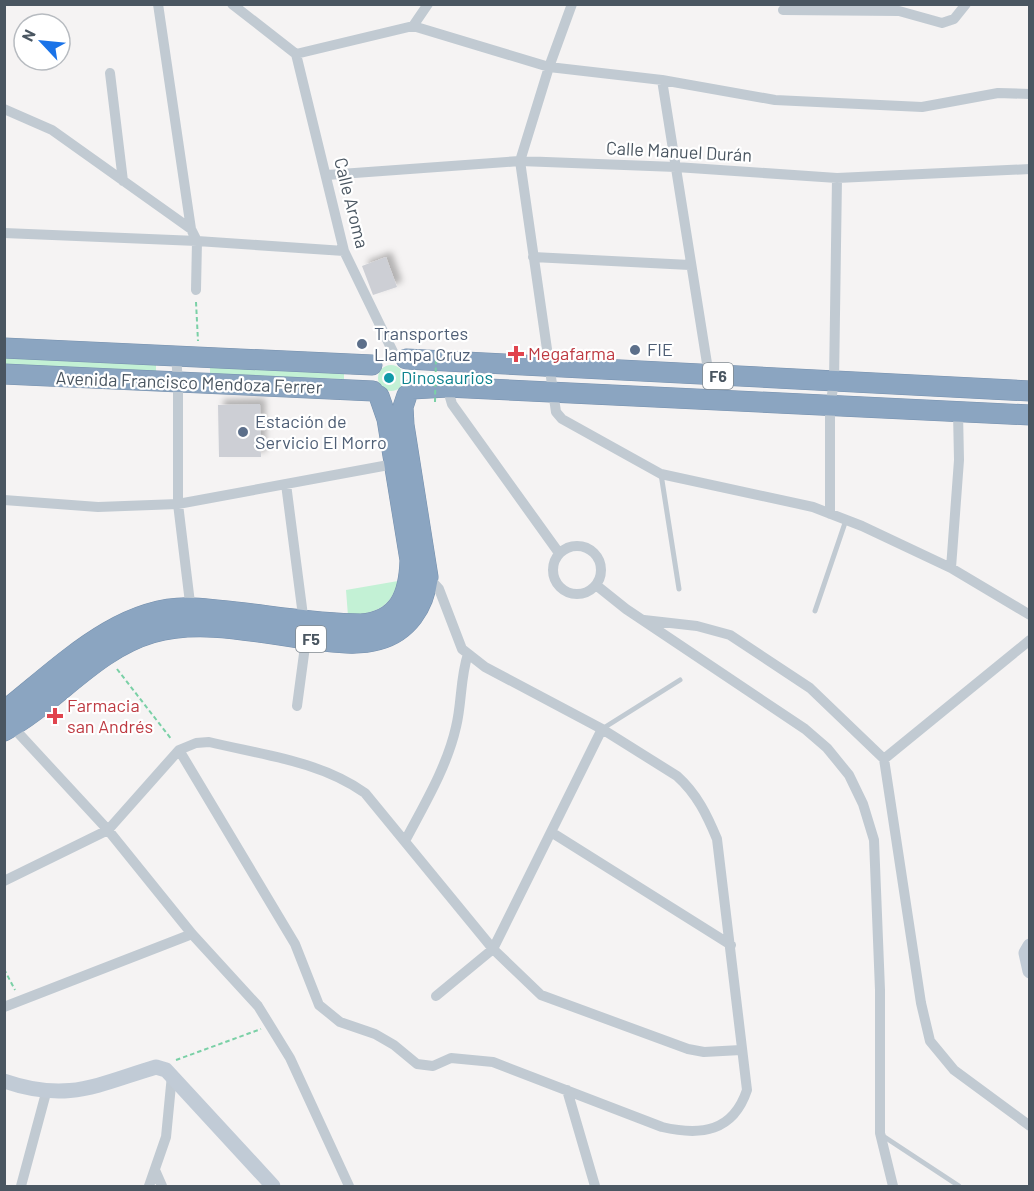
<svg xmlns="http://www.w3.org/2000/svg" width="1034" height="1191" viewBox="0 0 1034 1191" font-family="Barlow,sans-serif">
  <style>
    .green { fill: #c3f1d5 }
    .building { fill: #cdcfd5; filter: url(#shadow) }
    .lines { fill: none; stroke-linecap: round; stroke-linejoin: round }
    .highway-casing { stroke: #7690ad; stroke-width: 21 }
    .path { stroke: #7ad0a6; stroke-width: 2; stroke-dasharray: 4.5 3; stroke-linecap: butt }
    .lane { stroke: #c1cad2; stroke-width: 5 }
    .street { stroke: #c1cad2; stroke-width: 10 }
    .secondary { stroke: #c1cbd6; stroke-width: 15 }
    .highway { stroke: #8ba5c1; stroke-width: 20 }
    .path-bridge { stroke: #7ad0a6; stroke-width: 2; stroke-dasharray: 4.5 3; stroke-linecap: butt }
    .service-dot { fill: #5c6f8a; stroke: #fff; stroke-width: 2 }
    .health-dot { fill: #e0444e; stroke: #fff; stroke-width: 2 }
    .culture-dot { fill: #0f9aa8; stroke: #fff; stroke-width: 2 }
    .labels { text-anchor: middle; stroke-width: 4.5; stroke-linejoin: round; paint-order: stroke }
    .shield { fill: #fff; stroke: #808990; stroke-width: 1.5 }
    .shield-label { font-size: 16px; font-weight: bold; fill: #4a5661 }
    .street-label { font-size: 18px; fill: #4a5661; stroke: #fff }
    .service-label { font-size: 18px; fill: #4e5e75; stroke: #fff; text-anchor: start }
    .health-label { font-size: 18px; fill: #be3a42; stroke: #fff; text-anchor: start }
    .culture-label { font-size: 18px; fill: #0d838f; stroke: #fff; text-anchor: start }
  </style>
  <defs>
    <filter id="shadow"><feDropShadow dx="5.5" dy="-5.5" stdDeviation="3" flood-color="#0004"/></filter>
  </defs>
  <rect width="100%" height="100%" fill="#f5f3f3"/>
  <path class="green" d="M4 356 156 363V373L5 366Z
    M378 378a13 13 0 1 1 26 0a13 13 0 1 1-26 0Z
    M210 366 344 369V379L210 375Z
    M398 581C391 609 374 613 348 616L346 590Z"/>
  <path class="building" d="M386 257 397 287 373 295 362 266Z
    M260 404 261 457H219L218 405Z"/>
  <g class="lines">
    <defs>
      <path id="highway" d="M4 348 372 365
        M406 359 1030 391
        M4 374 373 391
        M412 389 447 387 1030 415
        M4 711C58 669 120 604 193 608 249 611 305 624 361 624 399 621 409 595 410 560L387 419 379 396
        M4 731C56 703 94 650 152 633 202 618 263 634 314 640 335 642 357 646 378 640 408 632 424 607 428 577L404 425 403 407 407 395"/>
    </defs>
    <use href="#highway" class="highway-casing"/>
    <path class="path" d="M196 302 198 341
      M117 669 172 740
      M4 969 15 990
      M176 1060 261 1029"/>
    <path class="lane" d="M661 474 679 589
      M815 611 846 520
      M602 729 680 680
      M883 1136 959 1186"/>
    <path class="street" d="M158 4 191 229 197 241 196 290
      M232 4 296 54 413 26 549 67 662 80 775 100 922 107 998 93 1030 94
      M572 4 549 67 520 161 556 412 562 419 661 474 813 507 862 526 951 568 1030 615
      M783 10 899 11 942 23 954 19 966 4
      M413 26 428 4
      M296 54 344 251 394 354
      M110 73 123 181
      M662 80 709 376
      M4 109 52 130 191 229
      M327 175 520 161 676 167 837 178 1030 169
      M4 233 197 241 344 251
      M533 257 690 265
      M176 355 178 383V504L191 611
      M447 387 452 404 559 553
      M286 484 306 639 297 706
      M4 500 98 507 178 504 394 464
      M830 514V407L834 382 837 178
      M553 570a24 24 0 1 1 48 0a24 24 0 1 1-48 0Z
      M951 568 959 460 958 412
      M596 585 626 609 805 729 827 748 849 775 863 804 874 840 880 990V1133L893 1186
      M644 620 697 626 730 635 810 688 884 759 921 1003 930 1041 954 1070 1030 1126
      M10 724 108 830 192 934 258 1006 290 1058 349 1186
      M179 750 295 944 319 1005 340 1022 375 1034 394 1045 417 1064 433 1066 451 1058 493 1062 662 1127C701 1136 733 1132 747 1090L717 839C707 815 697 794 677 776L602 729 485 667 462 649 439 589 428 577
      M884 759 1030 640
      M551 832 731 945
      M405 841C424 805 447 767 456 727 462 703 460 678 468 654
      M4 881 108 830 179 750 196 743 209 742C263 755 320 761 365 793L493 949 541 995 688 1049 704 1052 741 1050
      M436 996 493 949 602 729
      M4 1007 192 934
      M567 1090 595 1186
      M155 1170 162 1186
      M21 1186 46 1093
      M149 1186 166 1137 172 1075"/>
    <path class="secondary" d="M1030 946 1026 953 1030 971
      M4 1081C68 1103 96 1085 156 1067L166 1070 273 1186"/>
    <use href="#highway" class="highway"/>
    <path class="path-bridge" d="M435 402 436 356"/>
  </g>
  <g class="service-dot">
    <circle cx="362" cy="344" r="6"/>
    <circle cx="635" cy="350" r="6"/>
    <circle cx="243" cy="432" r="6"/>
  </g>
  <g class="health-dot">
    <path d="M513 345h6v6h6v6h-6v6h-6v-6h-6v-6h6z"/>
    <path d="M52 707h6v6h6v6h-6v6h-6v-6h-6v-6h6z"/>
  </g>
  <circle class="culture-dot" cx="389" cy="378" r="6"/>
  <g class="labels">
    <g class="shield">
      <rect x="703" y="363" width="30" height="26" rx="4.5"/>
      <rect x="296" y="626" width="30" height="26" rx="4.5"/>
    </g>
    <g class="shield-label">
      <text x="718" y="382">F6</text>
      <text x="311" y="645">F5</text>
    </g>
    <g class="street-label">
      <text transform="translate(679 152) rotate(3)" y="6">Calle Manuel Durán</text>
      <text transform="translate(351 203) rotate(76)" y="6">Calle Aroma</text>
      <text transform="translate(189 383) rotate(2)" y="6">Avenida Francisco Mendoza Ferrer</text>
    </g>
    <g class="service-label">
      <text x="374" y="340">Transportes<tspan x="374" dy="21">Llampa Cruz</tspan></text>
      <text x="647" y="356">FIE</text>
      <text x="255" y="428">Estación de<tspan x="255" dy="21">Servicio El Morro</tspan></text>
    </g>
    <g class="health-label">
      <text x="528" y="360">Megafarma</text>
      <text x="67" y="712">Farmacia<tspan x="67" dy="21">san Andrés</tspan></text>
    </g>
    <g class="culture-label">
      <text x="401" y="384">Dinosaurios</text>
    </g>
  </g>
  <rect width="1034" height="1191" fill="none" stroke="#4a5661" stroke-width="12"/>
  <g transform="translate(42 42) rotate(296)"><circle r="28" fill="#ffffff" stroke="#b7bbc0" stroke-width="1.5"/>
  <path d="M0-4.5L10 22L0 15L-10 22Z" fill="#1a73e8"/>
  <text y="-9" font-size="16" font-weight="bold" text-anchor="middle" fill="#4a5661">N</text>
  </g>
</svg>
